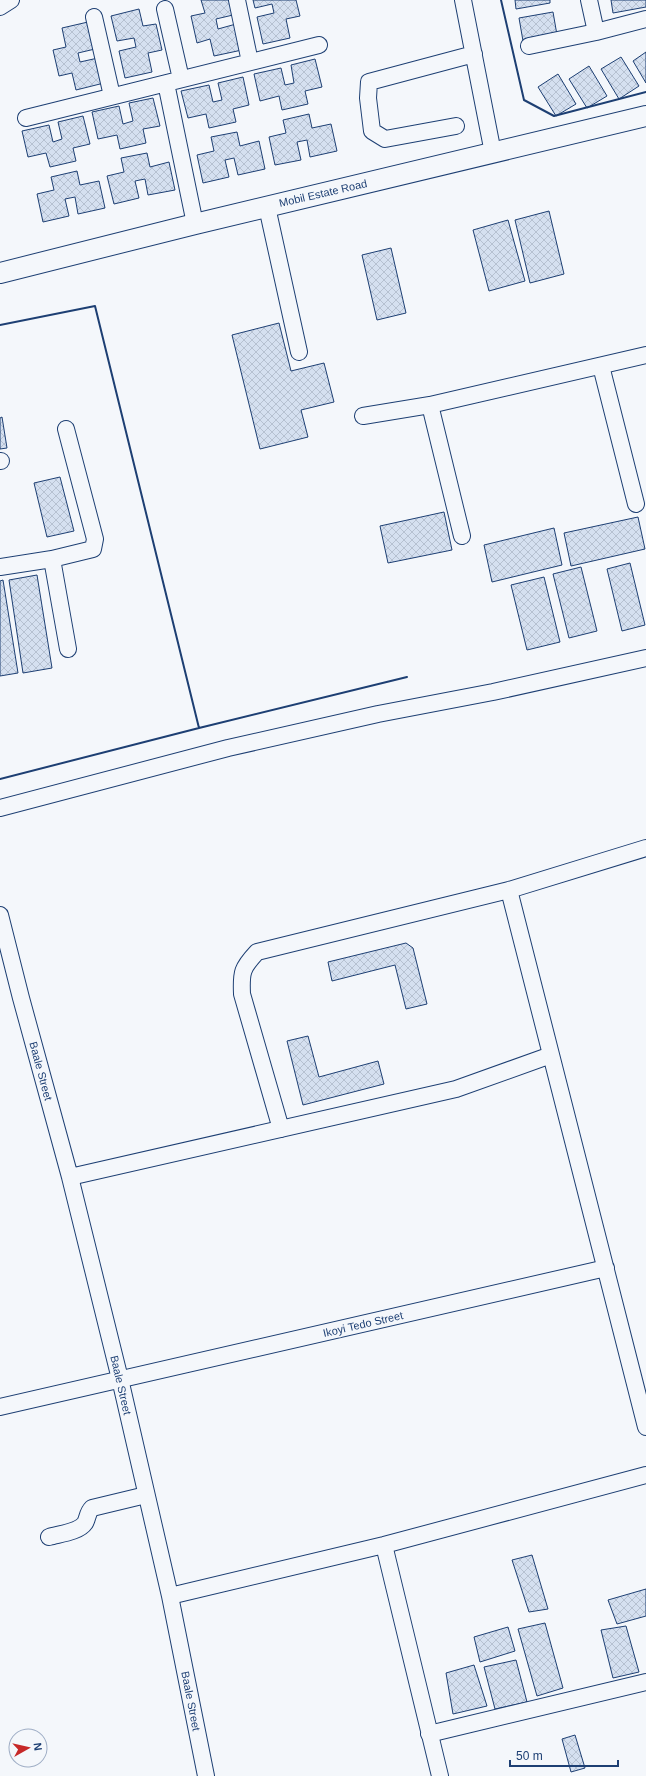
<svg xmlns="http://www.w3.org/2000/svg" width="646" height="1776" viewBox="0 0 646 1776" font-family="Arial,sans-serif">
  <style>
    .building { fill: url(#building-cross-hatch); stroke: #1d3f73 }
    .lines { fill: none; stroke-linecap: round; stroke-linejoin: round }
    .minor-casing { stroke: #1d3f73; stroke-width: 18 }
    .major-casing { stroke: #1d3f73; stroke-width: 22 }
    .minor { stroke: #f4f7fb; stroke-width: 16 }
    .major { stroke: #f4f7fb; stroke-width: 20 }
    .wall { stroke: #1d3f73; stroke-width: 2 }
    .labels { text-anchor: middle; stroke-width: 3; stroke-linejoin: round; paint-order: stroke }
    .street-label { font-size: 11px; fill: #1d3f73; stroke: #f4f7fb }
  </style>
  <defs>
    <pattern id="building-cross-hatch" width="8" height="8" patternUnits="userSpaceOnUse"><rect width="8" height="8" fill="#d5e0f0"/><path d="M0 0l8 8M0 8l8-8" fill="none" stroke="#b6c1d1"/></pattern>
  </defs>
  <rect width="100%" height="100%" fill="#f4f7fb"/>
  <path class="building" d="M201 0H229L233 15 216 19 218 29 236 24 242 50 214 56 210 39 197 43 191 16 205 13Z
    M253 0H296L300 16 286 19 290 38 263 44 257 17 274 13 272 4 255 8Z
    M515 0H550V3L516 9Z
    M611 0H646V7L613 13Z
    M139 9 143 26 156 24 162 50 148 53 152 72 125 78 119 51 136 47 134 38 117 41 111 16Z
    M553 12 557 35 523 41 519 18Z
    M88 22 95 49 78 53 80 62 98 58 104 83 76 90 72 73 59 76 53 50 66 47 62 28Z
    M646 52V83L633 61Z
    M621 57 639 86 619 99 601 69Z
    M315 59 322 87 305 91 308 104 282 110 279 96 260 101 254 74 281 68 285 85 294 83 291 65Z
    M589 66 607 96 587 108 569 79Z
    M558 74 576 104 556 116 538 87Z
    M243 77 249 105 233 109 236 122 209 128 206 114 188 118 181 91 209 85 213 102 222 100 218 83Z
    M153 98 160 126 143 129 146 143 120 149 117 135 98 139 92 112 119 106 123 124 133 121 129 103Z
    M309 114 312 128 331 124 337 151 310 157 307 140 297 142 301 160 275 165 269 137 286 133 283 120Z
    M83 116 90 144 73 148 76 161 50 167 46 153 28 157 22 131 49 125 53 142 62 139 58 122Z
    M237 132 240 146 259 141 265 169 238 175 234 158 225 160 229 177 203 183 197 155 214 151 211 137Z
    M147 153 150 167 169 162 175 190 148 195 145 179 135 181 139 198 114 204 107 176 124 172 121 158Z
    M77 171 80 185 99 181 105 208 78 214 75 197 65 199 69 216 43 222 37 194 54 190 51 177Z
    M549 211 564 274 530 283 515 220Z
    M508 220 525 281 489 291 473 230Z
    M391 248 406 313 377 320 362 255Z
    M279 323 291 371 324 363 334 402 301 410 308 437 260 449 232 335Z
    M2 417 7 448 0 449V418Z
    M60 477 74 531 47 537 34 483Z
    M444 512 452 550 388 563 380 526Z
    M638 517 645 549 571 566 564 533Z
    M554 528 562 565 492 582 484 545Z
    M630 563 645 625 622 631 607 569Z
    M581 567 597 631 569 638 553 574Z
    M37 575 52 668 23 673 9 580Z
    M544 577 560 642 527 650 511 585Z
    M3 580 18 673 0 676V581Z
    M406 943 413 948 427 1004 406 1009 395 965 332 981 328 962Z
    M308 1036 319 1077 378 1061 384 1084 303 1105 287 1041Z
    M532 1555 548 1609 529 1612 512 1560Z
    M646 1589V1616L617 1624 608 1600Z
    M545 1623 563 1688 537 1696 518 1629Z
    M626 1626 639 1672 613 1678 601 1630Z
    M508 1627 515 1651 480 1662 474 1637Z
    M516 1660 527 1702 495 1709 484 1667Z
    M474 1665 487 1706 453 1714 446 1673Z
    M575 1735 585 1768 571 1772 562 1739Z"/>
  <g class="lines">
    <defs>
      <path id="minor" d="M237 0 250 62
        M463 0 493 153
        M589 0 596 32
        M0 7 11 0
        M165 9 181 79
        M94 17 112 96
        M529 46 596 32 646 19
        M166 83 195 224
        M26 118 319 45
        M456 126 385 139 372 131 368 98 369 82 474 54
        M267 207 299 352
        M601 366 636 504
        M430 405 462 536
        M363 416 430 405 646 355
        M0 461H1
        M52 559 68 649
        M0 567 52 559 93 549 95 539 66 429
        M0 808 228 748 378 714 493 692 646 658
        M646 848 509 890 646 1427
        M0 915 21 998 70 1177 120 1379 170 1596 206 1776
        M281 1129 242 994C241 972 242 968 257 952L509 890
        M70 1177 456 1089 551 1055
        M0 1407 606 1268
        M49 1537C59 1534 79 1532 85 1523 88 1518 87 1513 92 1508L146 1495
        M384 1545 440 1776
        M170 1596 384 1545 646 1475
        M429 1734 646 1682"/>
      <path id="major" d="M0 273 195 224 646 116"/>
    </defs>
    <use href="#minor" class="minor-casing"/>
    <use href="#major" class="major-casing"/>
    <use href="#minor" class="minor"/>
    <use href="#major" class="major"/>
    <path class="wall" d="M501 0 524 100 554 116 646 92
      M0 325 95 306 199 728
      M0 779 199 728 407 677"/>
  </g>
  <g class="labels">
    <g class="street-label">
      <text transform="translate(323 193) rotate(-13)" y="4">Mobil Estate Road</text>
      <text transform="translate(41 1071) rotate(75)" y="4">Baale Street</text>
      <text transform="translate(363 1324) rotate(-13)" y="4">Ikoyi Tedo Street</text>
      <text transform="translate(121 1385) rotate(77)" y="4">Baale Street</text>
      <text transform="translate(191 1701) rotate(79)" y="4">Baale Street</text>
    </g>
  </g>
  <g transform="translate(28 1748) rotate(82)"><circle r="19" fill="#f4f7fb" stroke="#9eadc5"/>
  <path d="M0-3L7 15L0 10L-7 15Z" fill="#c62828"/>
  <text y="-6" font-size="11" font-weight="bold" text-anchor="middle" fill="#1d3f73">N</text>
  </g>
  <path d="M510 1760v6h108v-6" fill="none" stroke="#1d3f73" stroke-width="2"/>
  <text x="516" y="1760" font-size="12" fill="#1d3f73" stroke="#f4f7fb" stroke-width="3" paint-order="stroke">50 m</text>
</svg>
